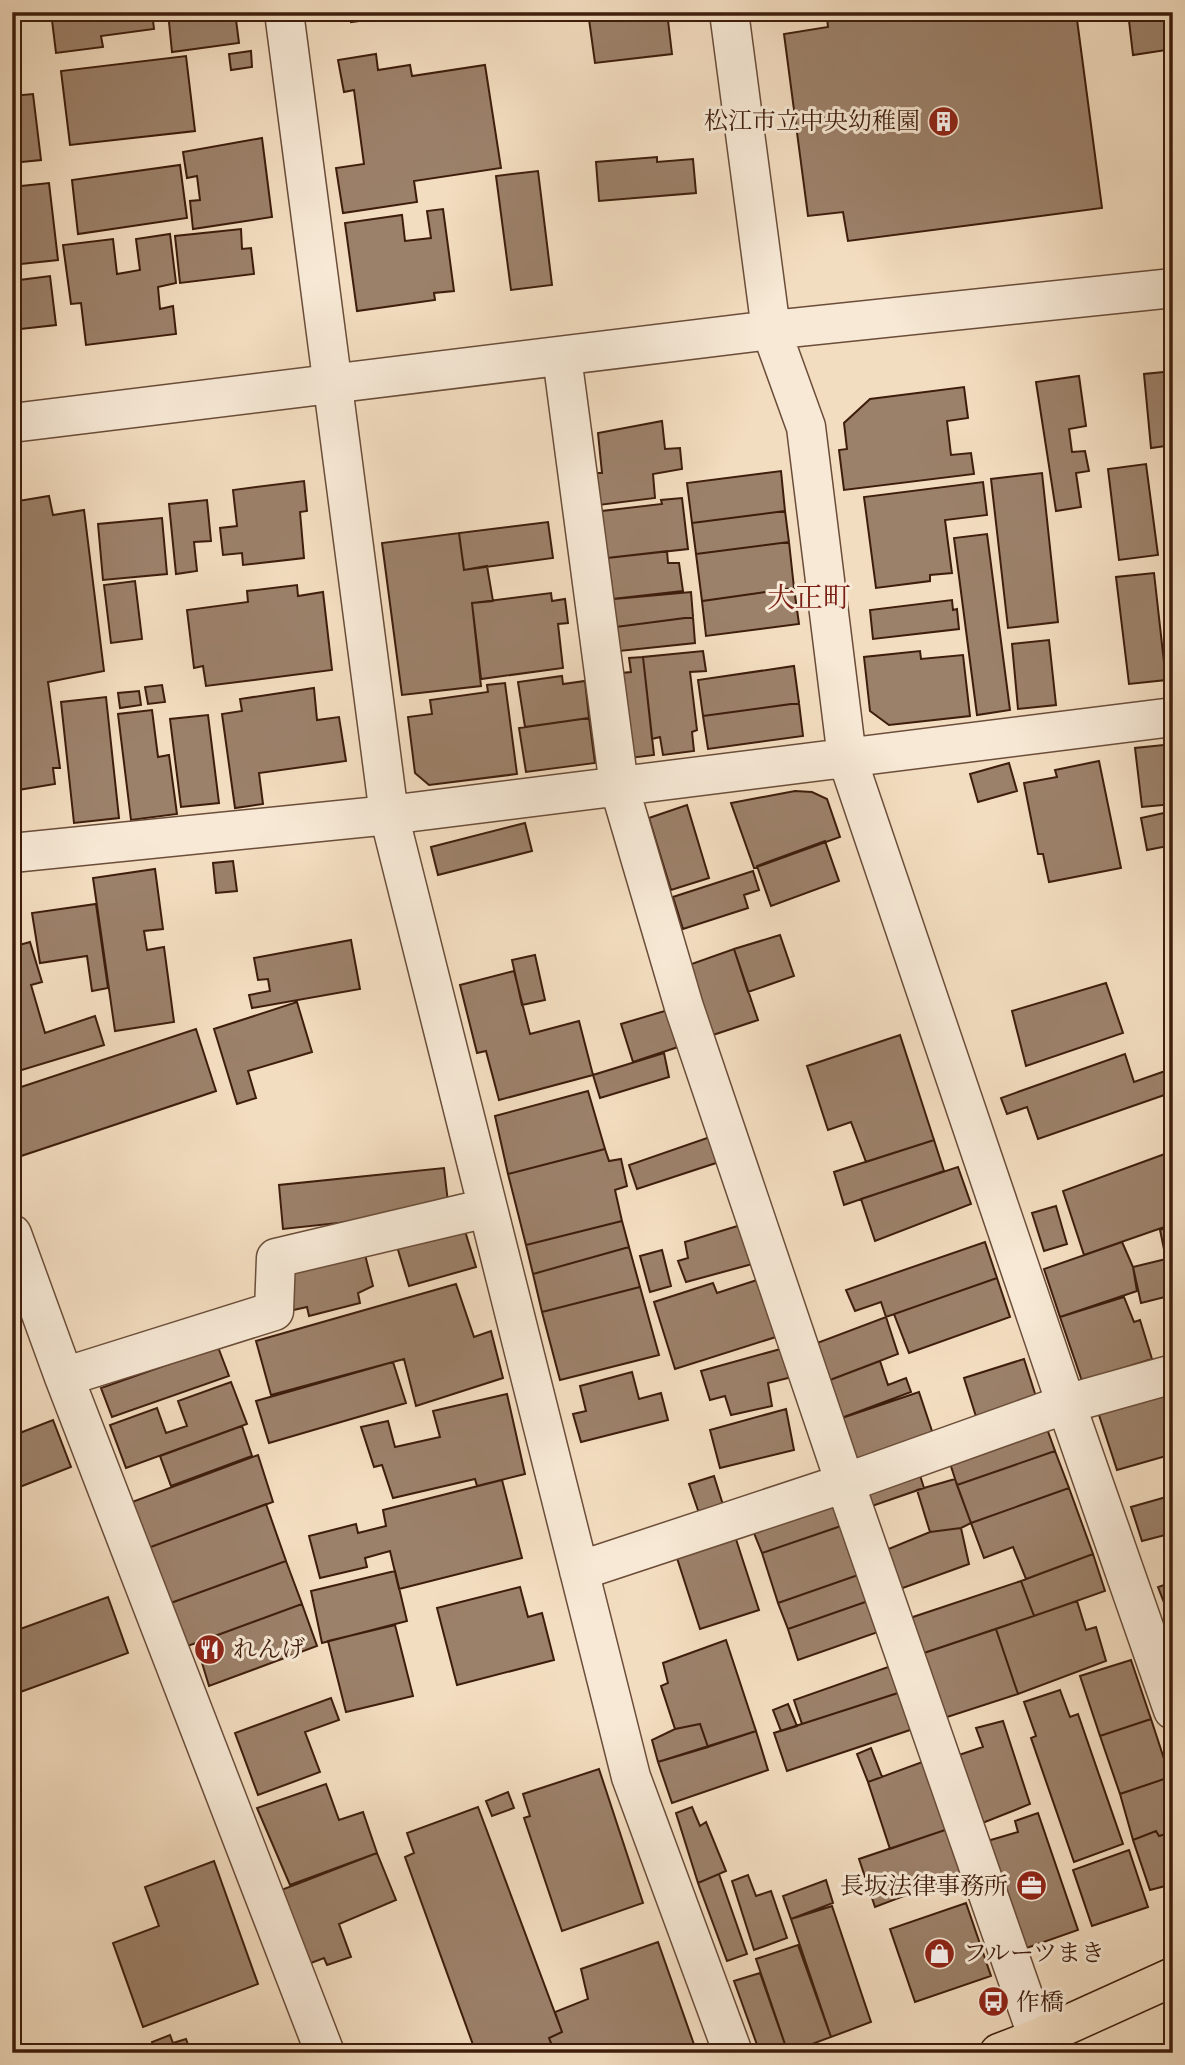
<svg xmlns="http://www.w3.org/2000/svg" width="1185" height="2065" viewBox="0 0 1185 2065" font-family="'IM FELL French Canon','Noto Serif JP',serif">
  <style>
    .green { fill: #d4bca1; stroke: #896c56; stroke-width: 2 }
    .building { fill: #9c816a; stroke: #3e1d0c; stroke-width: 2 }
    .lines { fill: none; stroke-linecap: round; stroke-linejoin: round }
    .minor-casing { stroke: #6b4d39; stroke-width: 41 }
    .major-casing { stroke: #3e1d0c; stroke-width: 41 }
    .minor { stroke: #f7e9d6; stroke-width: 38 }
    .major { stroke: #f3ddc0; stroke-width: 38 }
    .labels { text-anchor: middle; stroke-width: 6; stroke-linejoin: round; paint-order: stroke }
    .poi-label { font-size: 24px; fill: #3e1d0c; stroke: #f7e9d6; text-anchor: start }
    .quarter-label { font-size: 28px; fill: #7a1f14; stroke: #f7e9d6 }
  </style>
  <rect width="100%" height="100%" fill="#f3ddc0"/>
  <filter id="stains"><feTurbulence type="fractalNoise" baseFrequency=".00286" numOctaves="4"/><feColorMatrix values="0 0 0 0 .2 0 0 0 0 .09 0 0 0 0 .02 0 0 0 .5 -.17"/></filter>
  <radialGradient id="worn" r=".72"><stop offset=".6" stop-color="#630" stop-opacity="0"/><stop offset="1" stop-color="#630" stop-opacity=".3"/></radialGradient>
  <path class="green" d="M1173 63V137L1164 64Z"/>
  <path class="building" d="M51 12H152L154 29 101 36 103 47 56 53Z
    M168 12H235L239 43 172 52Z
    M350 12H426L351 22Z
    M588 12H667L672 54 595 63Z
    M881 12H1076L1102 208 848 241 843 212 808 216 784 34 828 27 827 18Z
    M1128 12H1173V49L1133 55Z
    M251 51 252 67 231 70 229 54Z
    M376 54 378 70 410 65 412 76 485 65 501 168 414 181 417 202 343 213 336 168 364 164 354 90 344 92 338 60Z
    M186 56 195 131 70 145 61 71Z
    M33 94 41 160 12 163V96Z
    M262 138 272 217 193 229 190 201 200 200 197 176 187 178 183 152Z
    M657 157V162L693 159 696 193 599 201 596 162Z
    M180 165 187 218 78 234 72 180Z
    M538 171 552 285 511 290 496 176Z
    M49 183 58 260 12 265V187Z
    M443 209 454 291 434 293 435 300 357 311 345 223 402 215 405 241 431 238 427 211Z
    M241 229 242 249 251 248 254 274 180 283 175 236Z
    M170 234 176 283 158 287 160 309 173 306 176 334 86 345 81 303 71 304 63 245 113 239 117 274 140 270 136 239Z
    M50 276 56 325 12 330V281Z
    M1173 371V445L1151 448 1144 374Z
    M1079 376 1086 426 1069 429 1072 452 1085 451 1089 471 1076 473 1081 507 1056 511 1036 382Z
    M964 387 968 418 947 421 951 455 971 453 974 474 844 490 839 450 847 449 844 423 870 399Z
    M662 421 665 449 680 448 682 469 653 474 655 498 599 505 596 473H602L598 433Z
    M1146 464 1158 555 1119 560 1108 469Z
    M781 471 785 511 692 523 687 483Z
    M1042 473 1058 622 1008 628 991 479Z
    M304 481 307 511 300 512 304 558 243 565 242 553 223 555 220 528 237 526 233 490Z
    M983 482 987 515 945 520 952 573 930 575V581L876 588 864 497Z
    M49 496 53 515 84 510 104 671 48 682 60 768H53L55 784 12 791V502Z
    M682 498 688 549 599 559 593 512 662 504 661 500Z
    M207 500 211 541 194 542 197 571 176 574 169 504Z
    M785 511 789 542 696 554 692 523Z
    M162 518 167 574 103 580 98 524Z
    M548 522 553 558 464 570 459 533Z
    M459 533 464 570 487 566 493 601 472 603 481 686 402 695 382 543Z
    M987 534 1010 710 977 715 954 538Z
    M789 542 794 588 702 601 696 554Z
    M667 551 668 563H679L683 591 603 600 599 559Z
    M1154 573 1166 680 1129 684 1116 577Z
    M135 581 142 639 111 643 104 585Z
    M297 585 298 596 323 592 332 670 206 686 203 666 194 668 187 610 248 602 247 591Z
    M1173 585V655L1164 586Z
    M794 588 799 624 706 636 702 601Z
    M691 592 693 617 608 628 603 600Z
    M551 593 552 601 565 599 568 623 558 624 563 668 481 679 472 603Z
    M952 600 953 610 957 609 959 629 873 639 870 610Z
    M693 617 695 643 610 652 608 628Z
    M1049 640 1056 705 1018 709 1012 644Z
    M703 651 706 671 690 672 697 730 692 732 694 751 663 755 660 737 652 739 643 657Z
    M920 651 921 659 963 655 970 716 889 725 870 711 864 657Z
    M643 657 654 755 630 758 621 673 631 672 629 658Z
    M794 666 799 703 703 716 698 680Z
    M562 676 563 684 585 681 589 718 525 727 518 682Z
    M505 683 517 774 429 785 415 773 408 717 432 714 430 700 488 692 487 685Z
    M162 685 165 702 148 704 145 687Z
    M314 688 317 720 339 717 346 761 259 773 263 804 235 808 222 714 242 711 240 699Z
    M139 691 141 705 120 708 118 693Z
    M106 697 119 818 74 823 61 702Z
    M799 703 803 736 708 749 703 716Z
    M152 710 158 757 169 755 177 814 131 820 118 714Z
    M208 715 219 803 181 807 170 719Z
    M589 718 595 763 526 772 519 728Z
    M1173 744V804L1142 807 1135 748Z
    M1099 761 1121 868 1049 882 1043 854H1038L1024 783 1057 777 1055 770Z
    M1009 763 1017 791 978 802 970 774Z
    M795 791 812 792 827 799 840 837 754 868 731 803Z
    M687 805 709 878 671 890 649 818Z
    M1173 811V845L1147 850 1141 818Z
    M525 823 532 851 438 875 431 847Z
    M825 841 839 881 771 906 757 866Z
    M233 861 237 891 216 893 213 863Z
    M155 869 163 929 144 931 147 950 164 947 174 1022 115 1031 93 878Z
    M753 871 759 890 744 895 748 908 683 929 673 897Z
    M12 890 20 944 12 946Z
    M96 904 108 988 92 991 87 956 40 963 32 913Z
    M780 935 794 976 748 992 734 949Z
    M351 940 360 989 252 1008 249 995 270 991 268 979 258 980 254 958Z
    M30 942 42 982 31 985 45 1033 95 1016 104 1045 12 1073V947Z
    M734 949 758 1020 707 1037 683 967Z
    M535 955 545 1000 522 1005 512 960Z
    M514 971 530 1034 579 1021 593 1075 499 1100 486 1051 477 1053 460 985Z
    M1106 983 1123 1033 1026 1066 1012 1011Z
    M1173 993V1030L1165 995Z
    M297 1002 312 1052 248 1071 256 1098 237 1104 214 1029Z
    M668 1010 678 1047 633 1062 621 1024Z
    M196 1029 216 1091 12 1159V1090Z
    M900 1035 934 1140 866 1162 851 1122 828 1130 807 1066Z
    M664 1053 669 1077 600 1098 593 1075Z
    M1125 1054 1134 1082 1168 1070 1173 1081V1092L1038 1139 1027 1107 1007 1114 1001 1098Z
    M588 1091 605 1149 508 1174 495 1116Z
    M710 1137 719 1162 637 1189 629 1165Z
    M934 1140 944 1171 844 1205 834 1172Z
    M605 1149 609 1161 621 1159 627 1186 615 1190 622 1221 526 1245 508 1174Z
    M1173 1151V1224L1084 1255 1063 1191Z
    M958 1167 971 1204 875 1241 861 1199Z
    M444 1168 449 1211 283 1229 279 1185Z
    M1056 1206 1067 1244 1044 1251 1032 1213Z
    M462 1221 476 1267 409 1286 395 1240Z
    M622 1221 629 1247 533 1274 526 1245Z
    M744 1224 756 1263 686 1282 678 1261 688 1258 685 1242Z
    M1173 1225V1295L1141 1303 1133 1267 1166 1259 1160 1230Z
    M985 1242 997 1278 886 1317 881 1302 855 1311 846 1290Z
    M1122 1242 1133 1267 1137 1291 1060 1317 1044 1269Z
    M362 1243 373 1286 358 1293 360 1303 309 1316 307 1307 289 1311 281 1261Z
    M629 1247 640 1287 542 1312 533 1274Z
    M662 1250 671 1286 650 1292 640 1256Z
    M997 1278 1010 1317 909 1353 894 1314Z
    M760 1279 779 1336 675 1369 654 1302 713 1283 717 1293Z
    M456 1284 474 1337 491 1331 503 1378 416 1406 404 1359 271 1395 256 1341Z
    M640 1287 659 1355 560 1380 542 1312Z
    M1124 1297 1134 1322 1140 1320 1152 1359 1082 1381 1060 1317Z
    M886 1317 898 1354 830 1380 817 1343Z
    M218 1347 229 1376 112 1417 101 1388Z
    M784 1348 792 1377 768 1383 772 1406 731 1415 725 1396 710 1400 701 1371Z
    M1024 1359 1038 1403 978 1423 964 1378Z
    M880 1361 888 1385 906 1378 911 1392 836 1420 830 1380Z
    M393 1362 406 1403 269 1443 256 1401Z
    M632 1372 639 1399 661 1393 668 1420 581 1442 573 1414 586 1411 580 1386Z
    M231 1382 247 1424 126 1468 110 1425 157 1408 166 1433 187 1426 178 1401Z
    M1173 1391V1454L1117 1470 1097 1409Z
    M919 1392 934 1437 851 1465 836 1420Z
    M507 1394 525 1474 477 1486 475 1479 393 1498 382 1465 374 1467 361 1427 388 1421 395 1447 440 1437 433 1411Z
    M786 1409 794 1450 720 1468 710 1430Z
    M53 1420 71 1467 12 1490V1436Z
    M242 1426 252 1456 171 1486 160 1456Z
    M1046 1426 1055 1451 957 1485 948 1457Z
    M1055 1451 1069 1488 971 1523 957 1485Z
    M258 1455 273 1502 148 1548 132 1502Z
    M918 1469 924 1488 872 1506 865 1487Z
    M714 1476 724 1508 700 1516 689 1484Z
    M955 1479 971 1523 961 1528 930 1532 917 1490Z
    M502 1480 522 1558 399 1589 390 1551 365 1558 367 1567 320 1578 309 1536 356 1524 358 1533 386 1526 383 1510Z
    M1069 1488 1093 1554 1026 1579 1013 1547 984 1558 971 1523Z
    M1173 1495V1533L1142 1541 1131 1507Z
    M835 1501 844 1525 762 1553 752 1528Z
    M266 1504 286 1561 168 1604 148 1548Z
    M844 1525 861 1574 778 1603 762 1553Z
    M961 1528 969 1564 900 1589 886 1550 930 1532Z
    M734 1533 759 1610 700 1629 675 1552Z
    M1093 1554 1105 1591 1034 1616 1021 1581Z
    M286 1561 302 1604 185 1647 168 1604Z
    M395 1571 407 1621 322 1643 311 1591Z
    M861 1574 871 1600 788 1629 778 1603Z
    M1021 1581 1034 1616 921 1654 910 1618Z
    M1173 1582V1617L1170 1618 1158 1587Z
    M520 1587 528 1617 542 1613 554 1660 457 1685 437 1608Z
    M108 1597 128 1653 12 1695V1632Z
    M871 1600 881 1631 798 1660 788 1629Z
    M1077 1601 1086 1630 1096 1627 1106 1661 1018 1694 996 1629Z
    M302 1604 317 1646 209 1686 196 1643Z
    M395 1625 413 1696 346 1712 328 1641Z
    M996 1629 1018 1694 941 1719 921 1654Z
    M726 1640 756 1731 708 1747 700 1724 675 1729 661 1686 668 1683 663 1663Z
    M1131 1660 1151 1719 1100 1736 1080 1676Z
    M891 1666 901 1692 802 1724 794 1700Z
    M1060 1690 1070 1717 1078 1714 1123 1844 1074 1862 1031 1738 1036 1736 1024 1702Z
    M901 1692 913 1729 787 1771 774 1733Z
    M331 1698 339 1720 305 1732 320 1772 258 1795 235 1733Z
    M788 1704 797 1726 781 1731 773 1710Z
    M1151 1719 1170 1777 1120 1794 1100 1736Z
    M1003 1721 1030 1804 980 1824 956 1756 983 1747 976 1728Z
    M700 1724 708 1747 658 1762 652 1740 675 1729Z
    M756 1731 768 1770 672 1803 658 1762Z
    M871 1748 882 1777 868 1782 857 1754Z
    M925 1761 948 1829 890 1849 868 1782Z
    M599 1769 643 1903 562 1931 524 1818 530 1816 523 1794Z
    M1170 1777 1173 1786V1832L1159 1836 1156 1831 1133 1840 1120 1794Z
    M326 1784 339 1820 363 1812 377 1853 290 1885 257 1808Z
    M508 1792 514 1808 492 1816 486 1801Z
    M478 1807 562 2032 549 2038 555 2053H476L405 1857 414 1853 407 1833Z
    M692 1807 700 1826 706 1822 726 1871 698 1883 676 1813Z
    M1038 1813 1078 1930 1021 1950 984 1842 1018 1832 1015 1821Z
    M948 1829 962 1874 875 1907 859 1859Z
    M1156 1831 1159 1836 1173 1832V1895L1169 1885 1150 1890 1133 1840Z
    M1129 1850 1148 1907 1092 1926 1073 1870Z
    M377 1853 396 1900 339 1924 351 1957 327 1965 324 1958 303 1966 276 1892Z
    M214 1861 258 1984 143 2027 113 1943 159 1926 145 1887Z
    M719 1874 747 1954 727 1961 698 1883Z
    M748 1875 756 1896 771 1891 787 1938 754 1950 732 1881Z
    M826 1880 833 1903 791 1919 783 1896Z
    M966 1903 991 1976 915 2002 890 1929Z
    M832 1906 871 2022 831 2037 791 1919Z
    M658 1942 697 2053H555L549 2038 562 2032 555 2012 588 1999 581 1969Z
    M798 1945 831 2037 788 2053 756 1959Z
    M760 1973 788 2053H760L734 1981Z
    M170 2035 173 2043 186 2039 191 2053H156L152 2042Z
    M458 2045 461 2053H433Z
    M1173 2045V2053H1153Z"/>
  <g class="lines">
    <defs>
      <path id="minor" d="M284 12 389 815 631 1777 733 2053
        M729 12 771 330 806 427 847 758 1066 1404 1173 1710
        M562 357 619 786 684 1007 845 1483 1038 2038
        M12 423 771 330 1173 288
        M12 853 389 815 1173 717
        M12 1234 64 1377 325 2053
        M64 1377 274 1311 276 1258 487 1208
        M579 1571 845 1483 1066 1404 1173 1374"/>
      <path id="major" d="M999 2053 1038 2038 1173 1977"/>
    </defs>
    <use href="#minor" class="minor-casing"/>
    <use href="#major" class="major-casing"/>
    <use href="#minor" class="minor"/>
    <use href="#major" class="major"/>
  </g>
  <defs>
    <symbol id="building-disc" viewBox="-11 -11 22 22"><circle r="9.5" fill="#8f2418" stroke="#f7e9d6"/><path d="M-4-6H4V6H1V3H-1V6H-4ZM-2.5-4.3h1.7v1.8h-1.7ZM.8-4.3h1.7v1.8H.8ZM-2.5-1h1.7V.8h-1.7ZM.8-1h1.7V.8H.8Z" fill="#fff"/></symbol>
    <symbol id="restaurant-disc" viewBox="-11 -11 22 22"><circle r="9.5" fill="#8f2418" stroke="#f7e9d6"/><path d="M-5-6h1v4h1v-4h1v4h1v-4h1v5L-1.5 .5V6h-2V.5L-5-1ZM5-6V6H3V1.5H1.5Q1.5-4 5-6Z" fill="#fff"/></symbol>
    <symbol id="office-disc" viewBox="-11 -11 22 22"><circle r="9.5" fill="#8f2418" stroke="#f7e9d6"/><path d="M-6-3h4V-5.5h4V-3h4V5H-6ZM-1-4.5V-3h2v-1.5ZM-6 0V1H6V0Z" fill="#fff"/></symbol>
    <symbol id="shop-disc" viewBox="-11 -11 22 22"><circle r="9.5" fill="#8f2418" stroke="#f7e9d6"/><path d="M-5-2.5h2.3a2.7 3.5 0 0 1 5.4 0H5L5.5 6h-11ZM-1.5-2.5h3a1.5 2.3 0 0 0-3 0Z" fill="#fff"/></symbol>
    <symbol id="bus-disc" viewBox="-11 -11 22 22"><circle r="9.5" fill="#8f2418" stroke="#f7e9d6"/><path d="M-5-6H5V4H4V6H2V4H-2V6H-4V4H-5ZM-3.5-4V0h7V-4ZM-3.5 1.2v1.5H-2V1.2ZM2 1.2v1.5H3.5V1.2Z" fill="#fff"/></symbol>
  </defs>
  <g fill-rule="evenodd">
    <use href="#building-disc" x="926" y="104" width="35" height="35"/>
    <use href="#restaurant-disc" x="192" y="1632" width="35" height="35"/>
    <use href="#office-disc" x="1014" y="1868" width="35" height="35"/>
    <use href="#shop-disc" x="922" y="1936" width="35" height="35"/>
    <use href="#bus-disc" x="976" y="1984" width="35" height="35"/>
  </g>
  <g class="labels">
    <g class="poi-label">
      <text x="920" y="129" text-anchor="end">松江市立中央幼稚園</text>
      <text x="233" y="1657">れんげ</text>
      <text x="1008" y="1894" text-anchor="end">長坂法律事務所</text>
      <text x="963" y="1961">フルーツまき</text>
      <text x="1016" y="2010">作橋</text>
    </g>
    <g class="quarter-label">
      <text x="809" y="607">大正町</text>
    </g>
  </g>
  <rect width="1185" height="2065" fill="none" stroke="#f3ddc0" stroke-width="42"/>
  <rect x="14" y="14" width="1157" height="2037" fill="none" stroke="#3e1d0c" stroke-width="3.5"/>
  <rect x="21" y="21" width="1143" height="2023" fill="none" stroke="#3e1d0c" stroke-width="2"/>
  <rect width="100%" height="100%" filter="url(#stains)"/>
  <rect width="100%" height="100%" fill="url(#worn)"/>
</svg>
